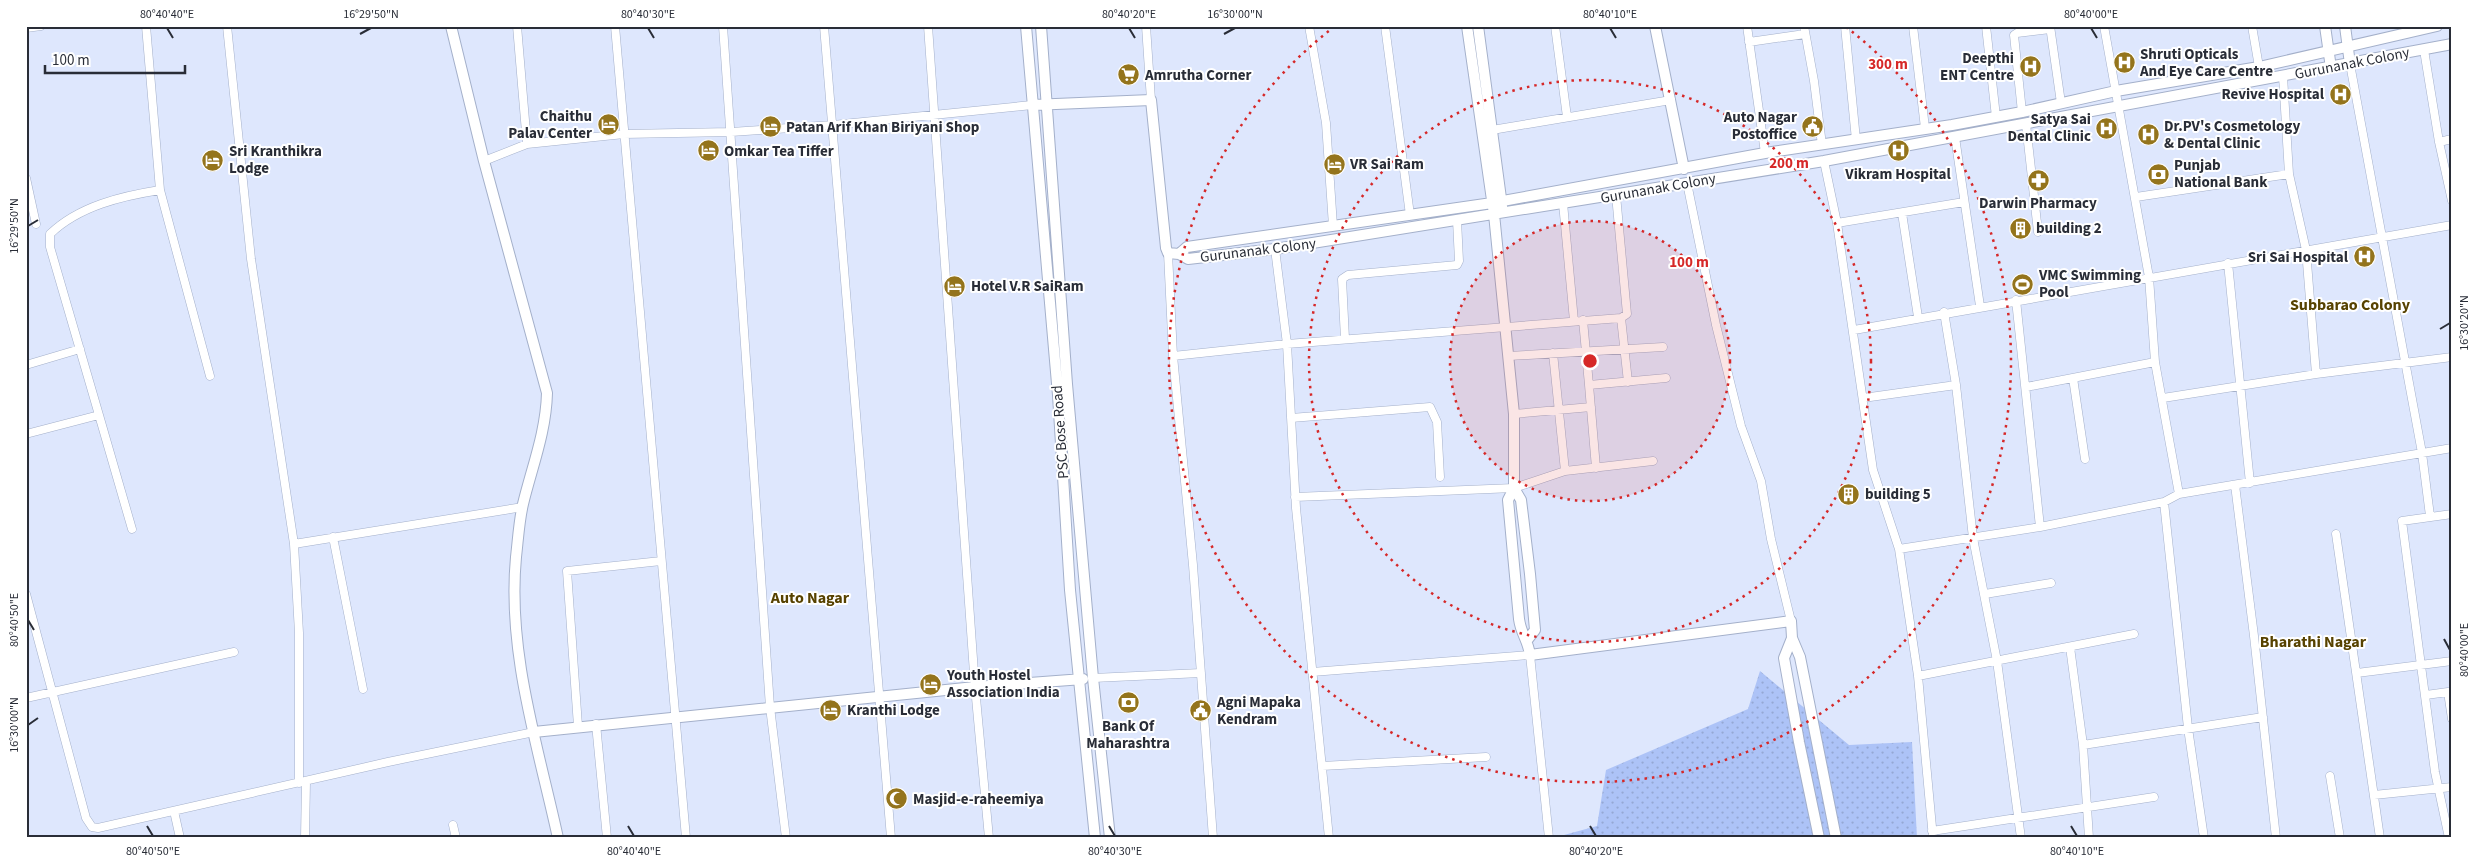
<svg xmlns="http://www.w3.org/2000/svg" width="2478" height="864" viewBox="0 0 2478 864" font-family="'Source Sans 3',sans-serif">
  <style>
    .green { fill: url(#green-dots) }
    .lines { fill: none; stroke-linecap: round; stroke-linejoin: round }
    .street-casing { stroke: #a4b0ca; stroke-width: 9 }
    .secondary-casing { stroke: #a4b0ca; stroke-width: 12 }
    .street { stroke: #fff; stroke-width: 8 }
    .secondary { stroke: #fff; stroke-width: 10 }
    .ticks { fill: none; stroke: #292d37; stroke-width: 2 }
    .ring { fill: none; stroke: #d62828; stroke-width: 2.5; stroke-dasharray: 2.5 5 }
    .labels { text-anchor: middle; stroke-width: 4; stroke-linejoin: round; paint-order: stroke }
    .poi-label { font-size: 15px; font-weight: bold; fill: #292d37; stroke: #fff; text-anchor: start }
    .street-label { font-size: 15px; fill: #292d37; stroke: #fff }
    .neighbourhood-label { font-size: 16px; font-weight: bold; fill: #574200; stroke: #fff }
    .centre { fill: #d62828; stroke: #fff; stroke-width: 2.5 }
    .ring-label { font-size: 15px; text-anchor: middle; font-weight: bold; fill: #d62828; stroke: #fff; stroke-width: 4; stroke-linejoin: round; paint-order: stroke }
    .neatline { fill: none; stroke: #292d37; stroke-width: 2 }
    .ticks-label { font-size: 12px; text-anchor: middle; fill: #292d37 }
  </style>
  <defs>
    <pattern id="green-dots" width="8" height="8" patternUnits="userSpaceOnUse" patternTransform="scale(1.25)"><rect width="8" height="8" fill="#adc3f7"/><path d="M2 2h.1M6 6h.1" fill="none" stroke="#95a8d4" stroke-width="1.8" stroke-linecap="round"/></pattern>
  </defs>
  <rect width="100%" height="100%" fill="#dee7fd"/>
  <path class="green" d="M1760 671 1849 745 1912 742 1917 838H1564V835L1597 826 1606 770 1748 709Z"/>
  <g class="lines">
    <defs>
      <path id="street" d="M146 26 160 190 210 376
        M227 26 251 259 294 544 299 633V783
        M517 26 527 144
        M615 26 686 838
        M723 26 770 707 786 838
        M824 26 891 838
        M928 26 975 687 989 838
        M1146 26 1151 100
        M1309 26 1326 123 1333 226
        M1385 26 1410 215
        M1555 26 1567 117
        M1747 26 1765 153
        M1804 26 1814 81 1822 145
        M1845 26 1856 140
        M1913 26 1925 128
        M1986 26 1996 117
        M2050 26 2061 103
        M2104 26 2149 277 2155 362 2179 494
        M2252 26 2259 67
        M26 28 41 26
        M1749 42 1805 34
        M2424 50 2439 142 2452 201
        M2350 64 2422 453 2430 516
        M2283 76 2289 174 2306 250 2316 374
        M2022 112 2014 35 2017 33 2050 29
        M2026 124 2038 232
        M1492 130 1671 100
        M1955 137 1980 306
        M2439 142 2452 139
        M484 161 527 144 624 134 731 132 833 125 1032 105
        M1824 161 1837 223 1873 470 1899 549 1918 676 1933 838
        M26 178 36 224
        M1687 183 1716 325 1741 426 1761 481 1771 539 1791 621
        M1616 195 1627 314 1621 318 1628 382
        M2136 197 2289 174
        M1563 203 1574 321
        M1902 213 1918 317
        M1837 223 1964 202
        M1275 249 1287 344 1296 508 1329 838
        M1168 253 1173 356 1193 565 1213 838
        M2228 263 2250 483
        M2016 300 2040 527
        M1944 312 1956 385 1973 538 1997 661 2021 838
        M1583 320 1589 385
        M1854 330 2452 225
        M1345 339 1342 279 1348 275 1457 265 1459 261 1457 220
        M1553 353 1565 471
        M1173 356 1287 344 1621 318
        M1509 356 1663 347
        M26 365 80 349
        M2073 378 2085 459
        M2026 387 2155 362
        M1863 398 1956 385
        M2163 398 2316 374 2452 357
        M1514 414 1591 407
        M99 415 132 529
        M1291 418 1430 407 1437 422 1440 477
        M26 434 99 415 50 247V234C79 206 122 196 160 190
        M1596 468 1589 385 1666 378
        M2235 485 2254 636 2276 838
        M1295 497 1514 488 1565 471 1653 461
        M2164 502 2188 728 2204 838
        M2336 534 2380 838
        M333 537 363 689
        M294 544 523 507
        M1899 549 2040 527 2164 502 2179 494 2452 448
        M26 594 86 818 92 827 98 828 388 762 534 732
        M1985 594 2051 583
        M2070 647 2083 745 2089 838
        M1312 672 1530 655 1549 838
        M2357 673 2452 661
        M1918 676 2134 634
        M1093 678 1201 673
        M2426 695 2448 692 2452 719
        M26 698 234 652
        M596 724 607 838
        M578 726 567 571 661 561
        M2083 745 2263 717
        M1322 766 1486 757
        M2330 776 2340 838
        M2374 795 2452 787
        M174 811 180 838
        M453 825 456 838
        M1932 831 2154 797
        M305 838 306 781
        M2449 838 2435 772 2402 521 2452 514"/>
      <path id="secondary" d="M451 26 484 161 547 393C546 432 532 467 523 504 519 521 518 540 516 557 507 652 538 746 558 838
        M1026 26 1058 395 1070 590 1095 838
        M1041 26 1067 384 1093 678 1110 838
        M1467 26 1494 214 1514 414V488L1508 500 1519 619C1521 634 1528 640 1530 655L1791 621 1792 638 1800 657 1836 838
        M1478 26 1502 206
        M1655 26 1684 169
        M2325 26 2331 68
        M2345 26 2350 64
        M1032 105 1151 100 1166 248 1168 253 1179 254
        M1179 254 1188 259 1275 249 1824 161 2452 44
        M1179 254 1187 247 1492 203 1765 153 1952 125 2022 112 2116 91 2259 67 2437 26
        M1514 488 1521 500 1530 574 1535 630 1528 639
        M1792 638 1784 658 1799 742 1819 838
        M534 732 975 687 1083 679"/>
    </defs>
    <use href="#street" class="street-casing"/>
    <use href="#secondary" class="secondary-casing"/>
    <use href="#street" class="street"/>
    <use href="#secondary" class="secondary"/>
  </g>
  <path class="ticks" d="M167 28 173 38M648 28 654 38M1129 28 1135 38M1610 28 1616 38M2091 28 2097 38M360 34 371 28M1224 34 1235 28M28 226 38 220M2440 329 2450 323M28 620 34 630M2444 639 2450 650M28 725 38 718M147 826 153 836M628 826 634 836M1109 826 1115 836M1590 826 1596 836M2071 826 2077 836"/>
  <circle cx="1590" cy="361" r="140" fill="#d62828" fill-opacity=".12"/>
  <g class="ring">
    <circle cx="1590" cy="361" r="140"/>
    <circle cx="1590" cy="361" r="281"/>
    <path d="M1846 27A421 421 0 1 1 1334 27"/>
  </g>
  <defs>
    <symbol id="hospital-disc" viewBox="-11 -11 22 22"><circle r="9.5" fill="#94741c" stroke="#fff"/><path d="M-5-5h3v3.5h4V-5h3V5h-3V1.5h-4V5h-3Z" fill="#fff"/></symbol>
    <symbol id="supermarket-disc" viewBox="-11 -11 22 22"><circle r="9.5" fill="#94741c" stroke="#fff"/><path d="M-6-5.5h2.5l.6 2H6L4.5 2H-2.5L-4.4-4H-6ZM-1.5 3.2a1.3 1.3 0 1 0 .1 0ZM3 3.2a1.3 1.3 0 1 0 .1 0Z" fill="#fff"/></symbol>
    <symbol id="hotel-disc" viewBox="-11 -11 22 22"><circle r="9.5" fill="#94741c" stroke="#fff"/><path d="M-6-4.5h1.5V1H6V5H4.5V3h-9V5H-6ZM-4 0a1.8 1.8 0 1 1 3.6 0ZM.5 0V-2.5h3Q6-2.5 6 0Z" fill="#fff"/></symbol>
    <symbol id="civic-disc" viewBox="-11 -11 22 22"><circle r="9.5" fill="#94741c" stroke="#fff"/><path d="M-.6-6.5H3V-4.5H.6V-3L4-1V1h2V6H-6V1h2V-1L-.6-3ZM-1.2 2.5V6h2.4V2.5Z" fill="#fff"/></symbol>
    <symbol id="bank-disc" viewBox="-11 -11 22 22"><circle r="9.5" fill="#94741c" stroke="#fff"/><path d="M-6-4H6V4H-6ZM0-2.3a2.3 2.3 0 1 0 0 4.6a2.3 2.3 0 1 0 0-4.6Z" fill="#fff"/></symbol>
    <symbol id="pharmacy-disc" viewBox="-11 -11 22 22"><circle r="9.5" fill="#94741c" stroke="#fff"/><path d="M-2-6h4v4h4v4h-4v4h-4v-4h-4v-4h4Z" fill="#fff"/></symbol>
    <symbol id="building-disc" viewBox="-11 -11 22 22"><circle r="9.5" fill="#94741c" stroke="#fff"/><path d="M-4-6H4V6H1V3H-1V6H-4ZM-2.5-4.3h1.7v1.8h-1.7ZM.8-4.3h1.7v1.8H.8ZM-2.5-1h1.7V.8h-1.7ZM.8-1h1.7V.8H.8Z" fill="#fff"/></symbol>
    <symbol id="stadium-disc" viewBox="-11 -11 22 22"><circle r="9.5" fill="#94741c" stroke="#fff"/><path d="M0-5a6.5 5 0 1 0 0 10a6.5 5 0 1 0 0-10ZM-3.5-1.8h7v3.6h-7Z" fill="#fff"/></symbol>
    <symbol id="mosque-disc" viewBox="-11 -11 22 22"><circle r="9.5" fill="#94741c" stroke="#fff"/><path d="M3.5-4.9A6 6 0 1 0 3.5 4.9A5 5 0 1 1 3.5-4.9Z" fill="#fff"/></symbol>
  </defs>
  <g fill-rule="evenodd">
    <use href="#hospital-disc" x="2112" y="50" width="25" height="25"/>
    <use href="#hospital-disc" x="2018" y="54" width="25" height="25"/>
    <use href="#supermarket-disc" x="1116" y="62" width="25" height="25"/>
    <use href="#hospital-disc" x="2328" y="82" width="25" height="25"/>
    <use href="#hotel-disc" x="596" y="112" width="25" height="25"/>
    <use href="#civic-disc" x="1800" y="114" width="25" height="25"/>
    <use href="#hotel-disc" x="758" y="114" width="25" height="25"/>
    <use href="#hospital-disc" x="2094" y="116" width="25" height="25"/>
    <use href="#hospital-disc" x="2136" y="122" width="25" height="25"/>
    <use href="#hotel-disc" x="696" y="138" width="25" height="25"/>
    <use href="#hospital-disc" x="1886" y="138" width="25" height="25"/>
    <use href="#hotel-disc" x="200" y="148" width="25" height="25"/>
    <use href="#hotel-disc" x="1322" y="152" width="25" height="25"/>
    <use href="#bank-disc" x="2146" y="162" width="25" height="25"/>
    <use href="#pharmacy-disc" x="2026" y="168" width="25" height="25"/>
    <use href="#building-disc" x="2008" y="216" width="25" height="25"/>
    <use href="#hospital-disc" x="2352" y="244" width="25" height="25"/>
    <use href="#stadium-disc" x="2010" y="272" width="25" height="25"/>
    <use href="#hotel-disc" x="942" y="274" width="25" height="25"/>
    <use href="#building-disc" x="1836" y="482" width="25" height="25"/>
    <use href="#hotel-disc" x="918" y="672" width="25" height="25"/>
    <use href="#bank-disc" x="1116" y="690" width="25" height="25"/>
    <use href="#hotel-disc" x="818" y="698" width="25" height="25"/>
    <use href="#civic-disc" x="1188" y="698" width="25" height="25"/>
    <use href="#mosque-disc" x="884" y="786" width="25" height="25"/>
  </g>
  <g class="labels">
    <g class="poi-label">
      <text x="2140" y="59">Shruti Opticals<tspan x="2140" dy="17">And Eye Care Centre</tspan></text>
      <text x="2014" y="63" text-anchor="end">Deepthi<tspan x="2014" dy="17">ENT Centre</tspan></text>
      <text x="1145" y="80">Amrutha Corner</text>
      <text x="2324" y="99" text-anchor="end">Revive Hospital</text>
      <text x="592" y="121" text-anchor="end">Chaithu<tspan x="592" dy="17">Palav Center</tspan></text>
      <text x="1797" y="122" text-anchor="end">Auto Nagar<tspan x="1797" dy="17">Postoffice</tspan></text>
      <text x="2091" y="124" text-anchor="end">Satya Sai<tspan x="2091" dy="17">Dental Clinic</tspan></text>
      <text x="2164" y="131">Dr.PV's Cosmetology<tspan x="2164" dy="17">&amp; Dental Clinic</tspan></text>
      <text x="786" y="132">Patan Arif Khan Biriyani Shop</text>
      <text x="229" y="156">Sri Kranthikra<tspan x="229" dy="17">Lodge</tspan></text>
      <text x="724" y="156">Omkar Tea Tiffer</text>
      <text x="1350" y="169">VR Sai Ram</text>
      <text x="2174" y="170">Punjab<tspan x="2174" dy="17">National Bank</tspan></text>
      <text x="1898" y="179" text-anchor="middle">Vikram Hospital</text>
      <text x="2038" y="208" text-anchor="middle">Darwin Pharmacy</text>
      <text x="2036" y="233">building 2</text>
      <text x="2348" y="262" text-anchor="end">Sri Sai Hospital</text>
      <text x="2039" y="280">VMC Swimming<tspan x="2039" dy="17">Pool</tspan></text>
      <text x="971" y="291">Hotel V.R SaiRam</text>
      <text x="1865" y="499">building 5</text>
      <text x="947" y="680">Youth Hostel<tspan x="947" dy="17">Association India</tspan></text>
      <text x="1217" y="707">Agni Mapaka<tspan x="1217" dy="17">Kendram</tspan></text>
      <text x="847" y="715">Kranthi Lodge</text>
      <text x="1128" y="731" text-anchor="middle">Bank Of<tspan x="1128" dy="17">Maharashtra</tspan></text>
      <text x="913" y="804">Masjid-e-raheemiya</text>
    </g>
    <g class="street-label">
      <text transform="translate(2352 63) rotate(-11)" y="5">Gurunanak Colony</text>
      <text transform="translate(1658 188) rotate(-10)" y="5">Gurunanak Colony</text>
      <text transform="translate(1258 250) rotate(-7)" y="5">Gurunanak Colony</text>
      <text transform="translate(1060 432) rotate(-94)" y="5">PSC Bose Road</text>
    </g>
    <g class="neighbourhood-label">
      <text x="2350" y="310">Subbarao Colony</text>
      <text x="810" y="603">Auto Nagar</text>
      <text x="2313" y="647">Bharathi Nagar</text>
    </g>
  </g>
  <circle cx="1590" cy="361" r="8" class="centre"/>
  <g class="ring-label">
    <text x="1888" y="69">300 m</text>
    <text x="1789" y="168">200 m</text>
    <text x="1689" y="267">100 m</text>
  </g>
  <rect width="2478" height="864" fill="none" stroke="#ffffff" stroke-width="55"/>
  <path d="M45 65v8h140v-8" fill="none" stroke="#292d37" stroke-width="2.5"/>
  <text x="52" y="65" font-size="15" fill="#292d37" stroke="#ffffff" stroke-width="4" paint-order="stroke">100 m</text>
  <rect x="28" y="28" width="2422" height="808" class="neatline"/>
  <g class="ticks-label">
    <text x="167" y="18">80°40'40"E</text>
    <text x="371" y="18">16°29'50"N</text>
    <text x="648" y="18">80°40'30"E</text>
    <text x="1129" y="18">80°40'20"E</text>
    <text x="1235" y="18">16°30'00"N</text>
    <text x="1610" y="18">80°40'10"E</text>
    <text x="2091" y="18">80°40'00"E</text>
    <text transform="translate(14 226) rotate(-90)" y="4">16°29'50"N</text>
    <text transform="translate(2464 323) rotate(-90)" y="4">16°30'20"N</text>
    <text transform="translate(14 620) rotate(-90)" y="4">80°40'50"E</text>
    <text transform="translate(2464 650) rotate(-90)" y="4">80°40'00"E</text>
    <text transform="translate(14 725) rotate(-90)" y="4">16°30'00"N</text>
    <text x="153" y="855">80°40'50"E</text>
    <text x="634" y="855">80°40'40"E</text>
    <text x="1115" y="855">80°40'30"E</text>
    <text x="1596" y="855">80°40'20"E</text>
    <text x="2077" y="855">80°40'10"E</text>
  </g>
</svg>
